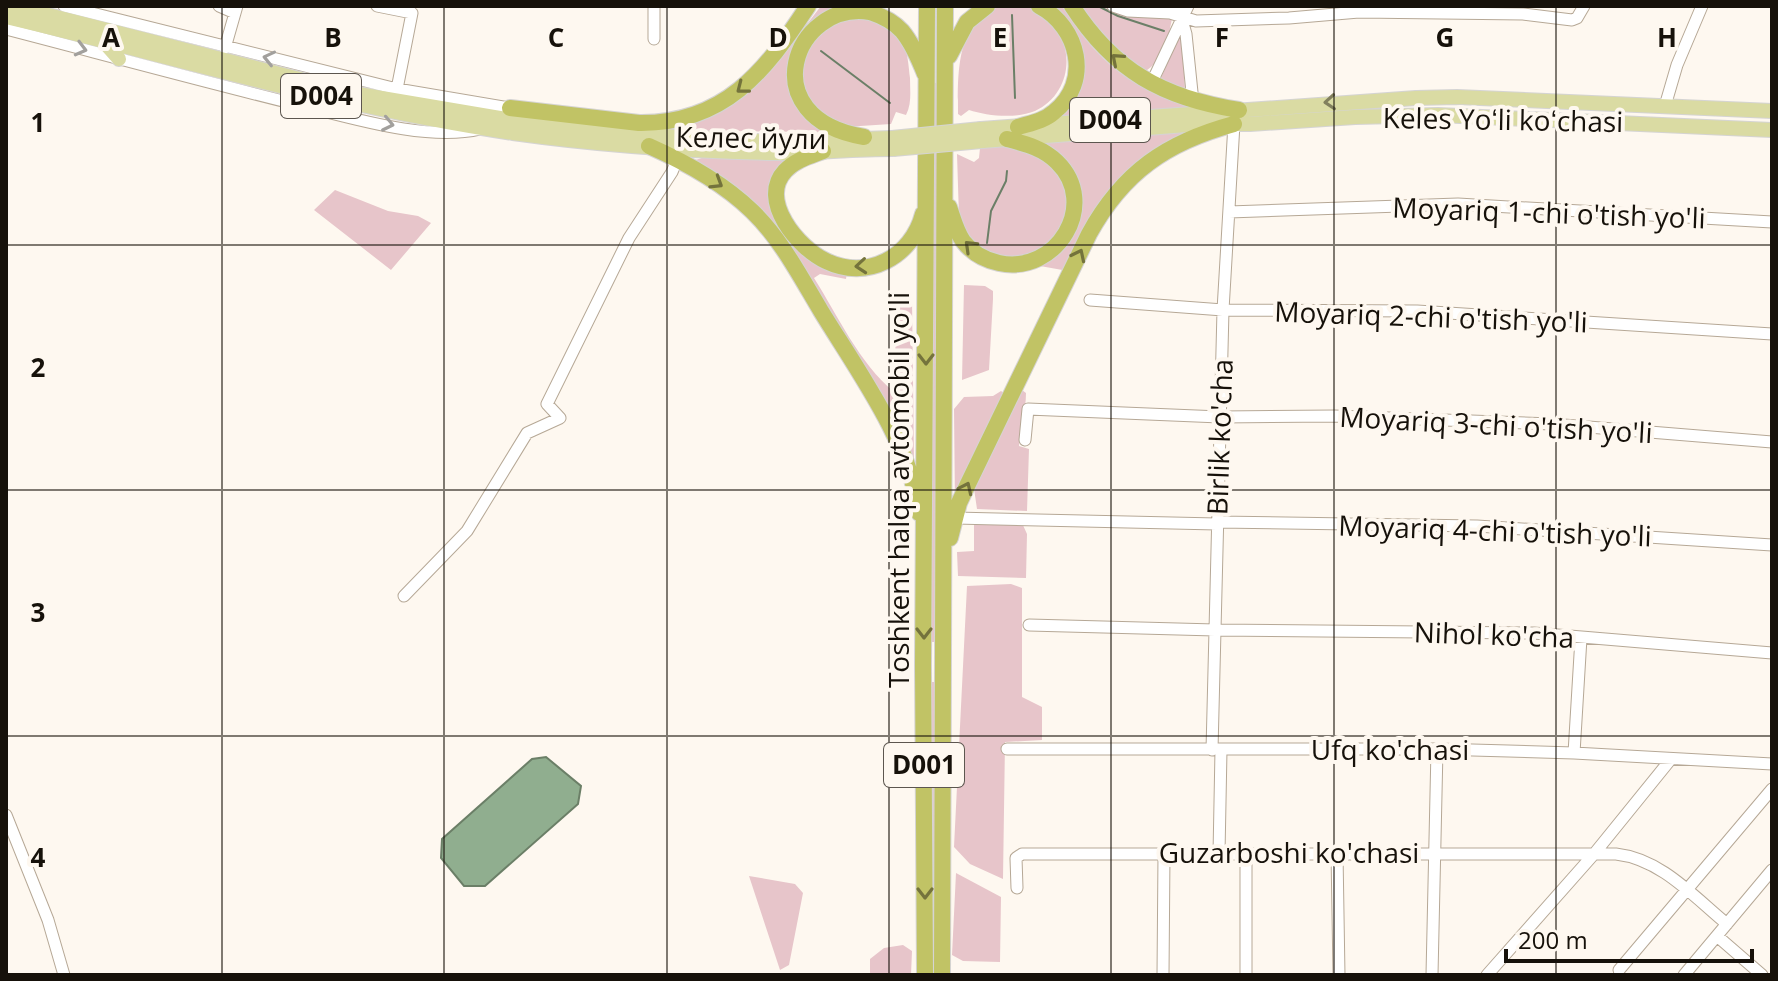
<svg xmlns="http://www.w3.org/2000/svg" width="1778" height="981" viewBox="0 0 1778 981" font-family="'Open Sans',sans-serif">
  <style>
    .green { fill: #e7c5ca }
    .water { fill: #90ae8f; stroke: #6b7f67; stroke-width: 2 }
    .lines { fill: none; stroke-linecap: round; stroke-linejoin: round }
    .stream { stroke: #6b7f67; stroke-width: 2 }
    .minor-casing { stroke: #b6a896; stroke-width: 13 }
    .major-casing { stroke: #d5d4d3; stroke-width: 16 }
    .highway-casing { stroke: #d5d4d3; stroke-width: 18 }
    .minor { stroke: #fff; stroke-width: 11 }
    .major { stroke: #dadba3; stroke-width: 14 }
    .highway { stroke: #c1c365; stroke-width: 16 }
    .major-bridge-casing { stroke: #d5d4d3; stroke-width: 16; stroke-linecap: butt }
    .major-bridge { stroke: #dadba3; stroke-width: 14 }
    .oneway { stroke: #a2a09d }
    .oneway2 { stroke: #74733c }
    .oneway3 { stroke: #82805e }
    .grid { fill: none; stroke: #16110a; stroke-width: 2; stroke-opacity: 0.55 }
    .labels { text-anchor: middle; stroke-width: 8; stroke-linejoin: round; paint-order: stroke }
    .shield { fill: #fef8f0; stroke: #5c564f; stroke-width: 2 }
    .shield-label { font-size: 26px; font-weight: bold; fill: #16110a }
    .street-label { font-size: 28px; fill: #16110a; stroke: #fef8f0 }
    .grid-label { font-size: 26px; text-anchor: middle; font-weight: bold; fill: #16110a; stroke: #fef8f0; stroke-width: 8; stroke-linejoin: round; paint-order: stroke }
  </style>
  <rect width="100%" height="100%" fill="#fef8f0"/>
  <path class="green" d="M821 6H836C809 19 802 41 790 67L828 132 685 131 683 125 780 59Z
    M1001 6C1009 6 1018 5 1026 7 1035 8 1041 13 1047 19 1077 44 1072 94 1035 111 1016 119 987 116 969 110L961 116 958 114C958 76 955 20 1001 6Z
    M1052 6H1062C1100 65 1131 89 1198 107L1056 118 1082 80Z
    M1077 6H1105L1118 13 1172 18C1169 37 1161 66 1141 73L1133 68Z
    M856 14C900 28 906 31 910 78 910 91 912 103 906 115L896 112 891 124 845 127 811 109 798 72 821 26Z
    M1180 33H1182L1185 91 1159 83Z
    M933 83H938L936 642H931Z
    M1190 132 1154 152 1068 271 1040 266C1068 250 1072 237 1080 207L1041 142Z
    M1010 145C1022 150 1040 154 1049 163 1083 196 1064 251 1018 257 1001 259 986 250 971 244L959 217 957 154 974 162 979 158 980 148Z
    M705 157 795 159 774 209 847 272 846 279 820 274 814 278C838 316 859 363 894 392L897 299 912 298 914 464 799 262 689 162Z
    M335 190 388 211 418 216 431 223 391 270 314 210Z
    M964 285 985 286 993 291V299L989 370 962 380Z
    M1022 390 1026 393C1026 411 1020 428 1019 446L1029 449 1027 511 977 509 973 482Z
    M1001 391 1007 395 955 505 954 409 964 397 993 396Z
    M974 521 1022 523 1027 534 1026 578 958 576 957 552 974 551Z
    M1011 584 1022 588V697L1042 707V740L1005 742 1003 879 970 864 954 847 967 586Z
    M931 682H936V975H930Z
    M956 873 1001 897 1000 962 963 961 952 955Z
    M749 876 795 884 803 893 789 965 780 970Z
    M903 945 912 951 911 975H870V959L884 948Z"/>
  <path class="water" d="M546 757 581 786 578 804 485 886H464L441 858 442 839 532 759Z"/>
  <g class="lines">
    <path class="stream" d="M1098 6 1118 16 1164 31
      M1012 15 1015 98
      M821 51 890 103
      M987 243 991 211 1006 181 1007 171"/>
    <defs>
      <path id="minor" d="M64 6 397 89 510 108
        M219 6 235 13
        M377 6 412 13 397 89
        M654 6V39
        M1113 6 1128 11 1170 13 1196 21 1289 18 1359 12 1523 14 1572 20 1577 18 1584 6
        M1178 6 1186 34 1193 102
        M6 29C102 54 198 80 295 104 349 117 427 142 480 129
        M225 48 237 6
        M1151 84 1188 6
        M1665 106 1677 65 1702 6
        M1229 212 1458 204 1772 222
        M1090 300 1223 310 1417 311 1772 334
        M1025 440 1028 409 1220 417 1335 416 1552 424 1772 442
        M955 518 1217 524
        M1217 522 1477 526 1772 545
        M404 596 467 531 527 433 560 418 547 404 629 238 672 172 677 160
        M1029 625 1215 630 1534 633 1772 653
        M1007 749H1437L1574 753 1772 764
        M1212 750 1223 310 1234 124
        M1574 753 1581 638
        M6 815 48 920 64 975
        M1337 853 1339 975
        M1219 854 1221 750
        M1017 888 1016 858 1022 854H1616C1661 859 1693 896 1727 924
        M1717 936 1762 975
        M1619 970 1772 789
        M1163 975 1164 854
        M1246 975V853
        M1432 975 1437 749
        M1487 975 1594 854 1671 759
        M1684 975 1772 870"/>
      <path id="major" d="M13 6 358 94 530 123 645 135 774 142 892 138
        M6 17C175 57 341 108 513 133 598 145 686 151 772 153 813 153 853 149 893 149
        M102 40 119 59
        M981 129 1416 98 1457 97 1772 111
        M982 141 1199 124H1250L1355 117 1438 115 1772 130"/>
      <path id="highway" d="M1072 6C1114 71 1163 98 1239 110
        M949 56 967 22 987 6
        M510 108 639 123C724 124 765 72 808 6
        M1018 127C1031 123 1044 121 1054 112 1092 82 1079 27 1039 6
        M864 137C751 118 794 0 870 12 882 16 893 21 902 31 912 43 919 59 925 74
        M649 146C685 162 723 183 752 211 781 239 800 276 821 311 857 370 911 443 919 513
        M823 151C810 156 795 160 785 171 758 200 798 248 826 261 867 281 912 257 923 214
        M949 207C953 218 956 231 963 241 972 253 985 260 999 263 1057 275 1100 204 1057 162 1043 148 1026 144 1007 139
        M950 538 959 503 967 486 1089 234C1123 172 1167 142 1234 124
        M925 975 923 666 927 6
        M942 975 945 6"/>
    </defs>
    <use href="#minor" class="minor-casing"/>
    <use href="#major" class="major-casing"/>
    <use href="#highway" class="highway-casing"/>
    <use href="#minor" class="minor"/>
    <use href="#major" class="major"/>
    <use href="#highway" class="highway"/>
    <defs>
      <path id="major-bridge" d="M892 138 981 129
        M893 149 982 141"/>
    </defs>
    <use href="#major-bridge" class="major-bridge-casing"/>
    <use href="#major-bridge" class="major-bridge"/>
  </g>
  <defs><path id="oneway-chevron" d="M-2-3.5L2.5 0L-2 3.5" fill="none" stroke-width="1.6" stroke-linecap="round" stroke-linejoin="round" transform="scale(2)"/></defs>
  <g class="oneway">
    <use href="#oneway-chevron" transform="translate(81 49) rotate(15)"/>
    <use href="#oneway-chevron" transform="translate(269 58) rotate(-167)"/>
    <use href="#oneway-chevron" transform="translate(388 124) rotate(12)"/>
  </g>
  <g class="oneway2">
    <use href="#oneway-chevron" transform="translate(1117 59) rotate(-139)"/>
    <use href="#oneway-chevron" transform="translate(742 88) rotate(142)"/>
    <use href="#oneway-chevron" transform="translate(717 183) rotate(32)"/>
    <use href="#oneway-chevron" transform="translate(970 246) rotate(-136)"/>
    <use href="#oneway-chevron" transform="translate(1079 255) rotate(-64)"/>
    <use href="#oneway-chevron" transform="translate(861 266) rotate(175)"/>
    <use href="#oneway-chevron" transform="translate(926 359) rotate(90)"/>
    <use href="#oneway-chevron" transform="translate(966 488) rotate(-65)"/>
    <use href="#oneway-chevron" transform="translate(924 633) rotate(90)"/>
    <use href="#oneway-chevron" transform="translate(925 893) rotate(90)"/>
  </g>
  <use class="oneway3" href="#oneway-chevron" transform="translate(1330 102) rotate(176)"/>
  <path class="grid" d="M222 6V975M444 6V975M667 6V975M889 6V975M1111 6V975M1334 6V975M1556 6V975M6 245H1772M6 490H1772M6 736H1772"/>
  <g class="labels">
    <g class="shield">
      <rect x="281" y="74" width="80" height="44" rx="6"/>
      <rect x="1070" y="98" width="80" height="44" rx="6"/>
      <rect x="884" y="743" width="80" height="44" rx="6"/>
    </g>
    <g class="shield-label">
      <text x="321" y="105">D004</text>
      <text x="1110" y="129">D004</text>
      <text x="924" y="774">D001</text>
    </g>
    <g class="street-label">
      <text transform="translate(1503 120) rotate(1)" y="10">Keles Yoʻli koʻchasi</text>
      <text transform="translate(751 138) rotate(1)" y="10">Келес йули</text>
      <text transform="translate(1549 213) rotate(2)" y="10">Moyariq 1-chi o'tish yo'li</text>
      <text transform="translate(1431 317) rotate(2)" y="10">Moyariq 2-chi o'tish yo'li</text>
      <text transform="translate(1496 425) rotate(3)" y="10">Moyariq 3-chi o'tish yo'li</text>
      <text transform="translate(1220 437) rotate(-88)" y="10">Birlik ko'cha</text>
      <text transform="translate(899 490) rotate(-90)" y="10">Toshkent halqa avtomobil yo'li</text>
      <text transform="translate(1495 531) rotate(2)" y="10">Moyariq 4-chi o'tish yo'li</text>
      <text transform="translate(1494 635) rotate(2)" y="10">Nihol ko'cha</text>
      <text x="1390" y="760">Ufq ko'chasi</text>
      <text x="1289" y="863">Guzarboshi ko'chasi</text>
    </g>
  </g>
  <g class="grid-label">
    <text x="111" y="47">A</text>
    <text x="333" y="47">B</text>
    <text x="556" y="47">C</text>
    <text x="778" y="47">D</text>
    <text x="1000" y="47">E</text>
    <text x="1222" y="47">F</text>
    <text x="1445" y="47">G</text>
    <text x="1667" y="47">H</text>
    <text x="38" y="132">1</text>
    <text x="38" y="377">2</text>
    <text x="38" y="622">3</text>
    <text x="38" y="867">4</text>
  </g>
  <rect width="1778" height="981" fill="none" stroke="#16110a" stroke-width="16"/>
  <path d="M1506 949v12h246v-12" fill="none" stroke="#16110a" stroke-width="4"/>
  <text x="1518" y="949" font-size="24" fill="#16110a" stroke="#fef8f0" stroke-width="6" paint-order="stroke">200 m</text>
</svg>
